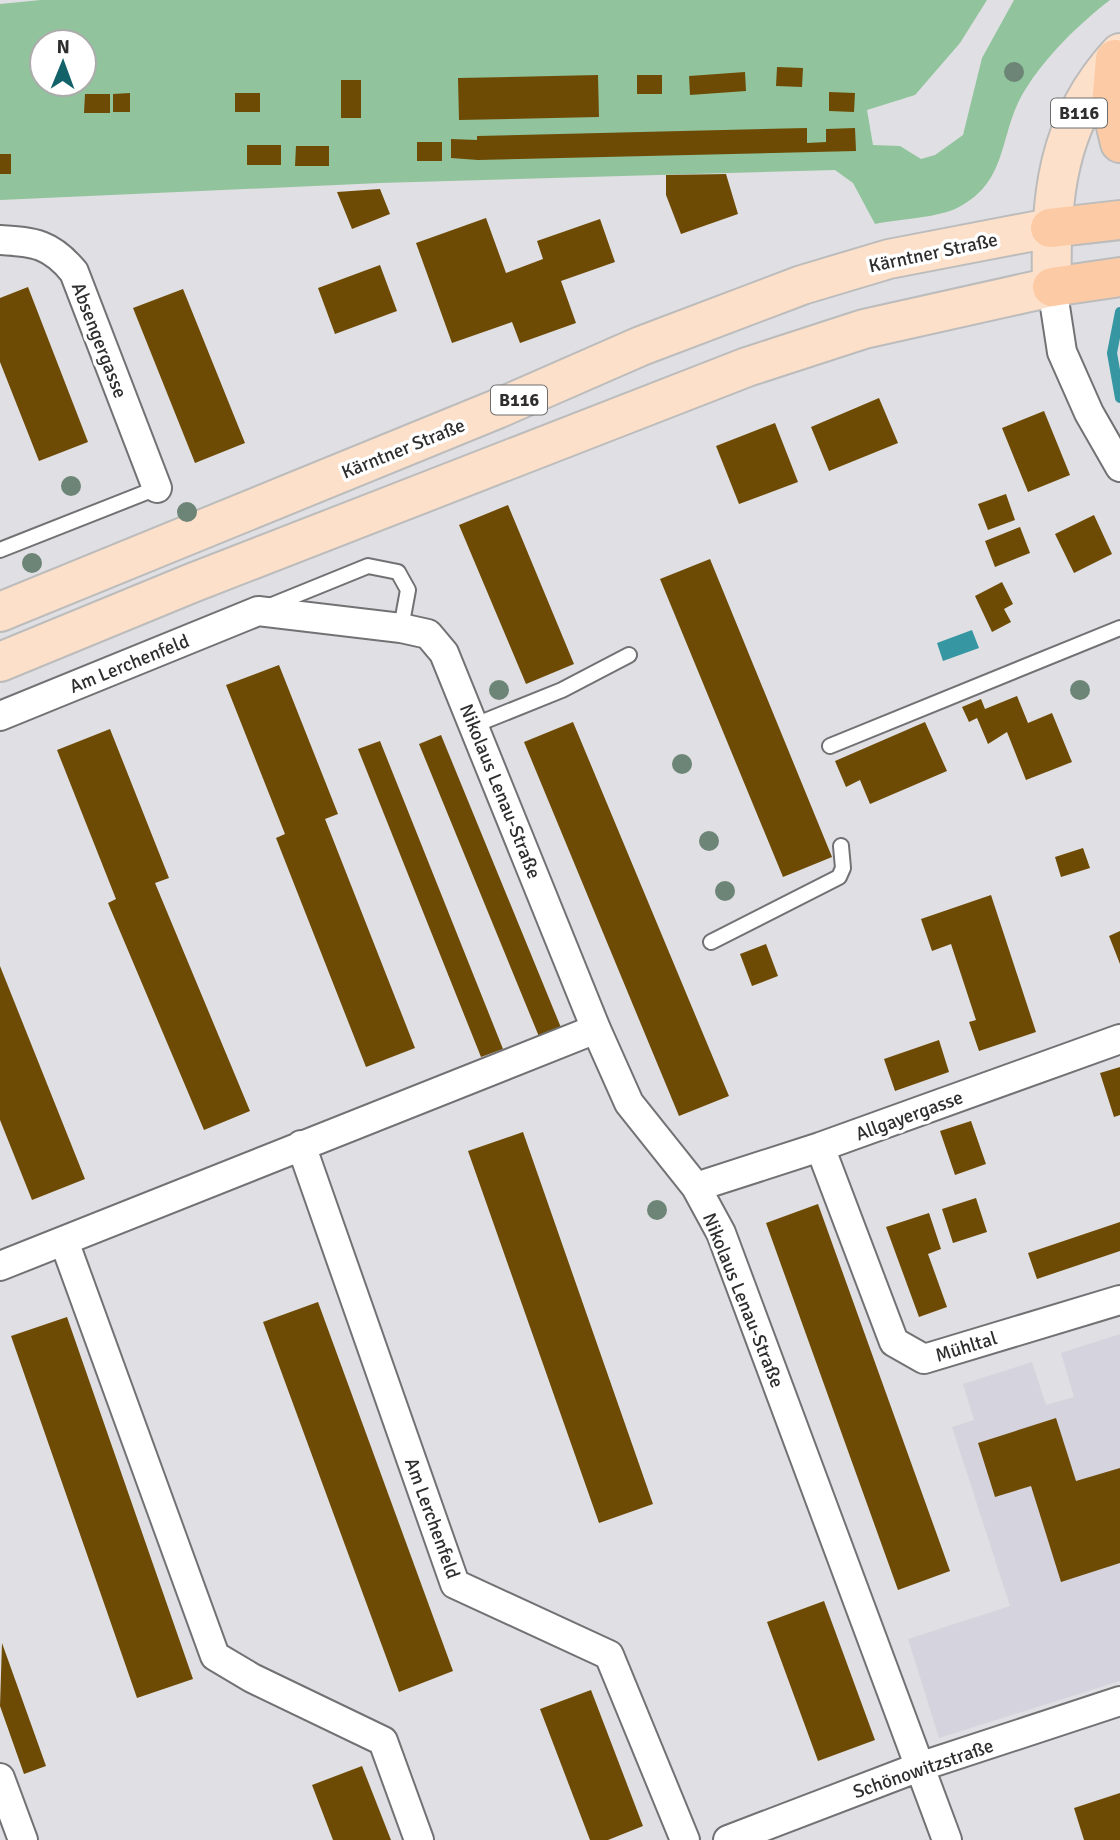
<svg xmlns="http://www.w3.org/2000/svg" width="1120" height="1840" viewBox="0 0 1120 1840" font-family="Signika,sans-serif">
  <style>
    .built { fill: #d5d3dd }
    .green { fill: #91c49c; fill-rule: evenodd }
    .water { fill: #3697a3 }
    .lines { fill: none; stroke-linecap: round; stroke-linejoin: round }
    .stream { stroke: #3697a3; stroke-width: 10 }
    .building { fill: #6e4b04 }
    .lane-casing { stroke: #727174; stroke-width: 18 }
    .street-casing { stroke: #727174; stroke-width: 32 }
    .primary-casing { stroke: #bcbcbc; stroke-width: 42 }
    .highway-casing { stroke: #bcbcbc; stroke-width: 42 }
    .lane { stroke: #fff; stroke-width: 14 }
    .street { stroke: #fff; stroke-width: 28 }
    .primary { stroke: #fde0c9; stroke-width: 38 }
    .highway { stroke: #fccba5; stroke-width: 38 }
    .tree { fill: #6d8576 }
    .labels { text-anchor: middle; stroke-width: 7; stroke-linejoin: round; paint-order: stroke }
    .shield { fill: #fff; stroke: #6d6d6d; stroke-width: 2 }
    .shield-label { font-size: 18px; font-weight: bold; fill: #2e2e2f }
    .street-label { font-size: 19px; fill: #2e2e2f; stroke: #fff }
  </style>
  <rect width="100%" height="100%" fill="#e0dfe3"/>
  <path class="built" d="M1120 1334V1681L939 1738 908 1639 1010 1606 952 1427 974 1420 963 1384 1032 1362 1046 1405 1074 1397 1061 1353Z"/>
  <path class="green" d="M41 0H987L960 43 915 95 867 110 873 145 900 146 921 159 935 155 963 135 982 58 1014 0H1110C1079 24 1046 56 1025 90 998 133 1010 180 959 207 939 218 899 219 875 224L853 183 835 170 380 183 0 200V4ZM42 42H84V84H42Z"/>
  <path class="water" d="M972 630 979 648 943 661 937 643Z"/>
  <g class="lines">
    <path class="stream" d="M1120 312 1112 353 1120 398"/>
  </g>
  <path class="building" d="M777 67 803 68 802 87 776 86Z
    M745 72 746 91 690 95 689 76Z
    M598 75 599 117 459 120 458 78Z
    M637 75H662V94H637Z
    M341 80H361V118H341Z
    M829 92 855 93 854 112 829 111Z
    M130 93V112H113V94Z
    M235 93H260V112H235Z
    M85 94H110V113H84Z
    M807 128V143L826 142V129L855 128 856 151 478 160 451 158V139L477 140V136Z
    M417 142H442V161H417Z
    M247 145H281V165H247Z
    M296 146H329V166H295Z
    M0 154H11V174H0Z
    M726 174 738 214 681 234 666 195V175Z
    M380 189 390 214 352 229 337 192Z
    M486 218 506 273 543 259 537 241 600 219 615 262 561 281 576 323 520 343 512 322 452 343 416 243Z
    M380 265 397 311 335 334 318 288Z
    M28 287 88 442 39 461 0 362V298Z
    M183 289 245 443 195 463 133 308Z
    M879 398 898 443 829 471 811 427Z
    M1044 411 1070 475 1028 492 1002 428Z
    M775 423 798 482 739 504 716 446Z
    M1006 494 1015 520 988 530 978 504Z
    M508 505 574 664 526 684 459 525Z
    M1094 515 1112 554 1074 573 1055 534Z
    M1020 527 1030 553 995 567 985 541Z
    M710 559 832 857 783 877 660 579Z
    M1002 582 1013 604 1004 609 1011 622 992 632 975 596Z
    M279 665 338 814 325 819 415 1048 366 1067 276 838 285 834 226 685Z
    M1017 696 1028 723 1052 713 1072 762 1026 780 1007 732 988 744 977 718 969 722 962 707 981 699 985 709Z
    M573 722 729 1096 679 1116 524 742Z
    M925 722 947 771 870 804 860 780 846 787 835 761Z
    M110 729 169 878 155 883 250 1111 204 1130 108 903 116 899 57 750Z
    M441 735 562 1030 540 1039 419 744Z
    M380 741 503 1049 481 1057 358 749Z
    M1083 848 1090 868 1061 877 1055 857Z
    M991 895 1036 1032 979 1051 969 1022 976 1020 951 944 932 951 921 919Z
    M1120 931V964L1109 936Z
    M766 944 778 976 752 986 740 954Z
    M0 966 85 1179 32 1200 0 1120Z
    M939 1040 949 1072 895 1091 884 1059Z
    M1120 1067V1115L1114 1117 1100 1073Z
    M971 1121 986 1164 955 1175 940 1131Z
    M523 1132 653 1504 599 1523 468 1151Z
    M976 1198 987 1232 953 1243 942 1209Z
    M818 1204 950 1571 898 1590 766 1223Z
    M929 1213 941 1249 928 1254 947 1307 919 1317 886 1227Z
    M1120 1222V1251L1037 1279 1028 1253Z
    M318 1302 453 1671 399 1692 263 1322Z
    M67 1317 193 1679 137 1698 11 1336Z
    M1056 1418 1076 1481 1120 1468V1563L1061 1582 1031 1486 995 1497 978 1443Z
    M824 1601 875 1740 818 1761 767 1622Z
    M2 1643 46 1766 24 1774 0 1706Z
    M591 1690 643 1826 608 1840H590L540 1709Z
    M362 1766 391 1840H333L312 1785Z
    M1120 1793V1840H1084L1074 1808Z"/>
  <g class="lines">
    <defs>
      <path id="lane" d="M0 550 157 488
        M267 607 368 566 398 572 408 590 401 628
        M475 725 562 690 629 655
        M830 746 1120 628
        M711 942 839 877 843 868 841 846"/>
      <path id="street" d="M0 240C35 242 51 244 74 272L157 488
        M1052 287 1062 352 1089 413 1120 467
        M0 716 258 611 401 628 428 634 444 653 596 1029 629 1103 696 1187 721 1233 947 1840
        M301 1145 455 1584 609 1655 685 1840
        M820 1147 894 1342 924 1359 1120 1300
        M696 1187 820 1147 1120 1039
        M64 1241 215 1656 252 1678 383 1741 419 1840
        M0 1266 596 1029
        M0 1778 23 1840
        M728 1840 919 1767 1120 1701"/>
      <path id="primary" d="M0 612 497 409 641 346 802 285 889 259 1050 228
        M0 662 192 583 747 367 864 329 1052 287C1050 198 1056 122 1120 53"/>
      <path id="highway" d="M1115 59 1111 105 1120 143
        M1050 228 1120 220
        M1052 287 1120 277"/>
    </defs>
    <use href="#lane" class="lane-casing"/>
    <use href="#street" class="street-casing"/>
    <use href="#primary" class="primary-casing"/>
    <use href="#highway" class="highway-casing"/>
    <use href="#lane" class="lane"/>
    <use href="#street" class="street"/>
    <use href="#primary" class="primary"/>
    <use href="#highway" class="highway"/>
  </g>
  <g class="tree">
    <circle cx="1014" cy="72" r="10"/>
    <circle cx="71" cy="486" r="10"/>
    <circle cx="187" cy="512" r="10"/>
    <circle cx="32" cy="563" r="10"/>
    <circle cx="499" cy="690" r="10"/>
    <circle cx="1080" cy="690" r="10"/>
    <circle cx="682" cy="764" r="10"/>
    <circle cx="709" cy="841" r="10"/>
    <circle cx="725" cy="891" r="10"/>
    <circle cx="657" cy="1210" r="10"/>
  </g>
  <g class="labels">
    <g class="shield">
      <rect x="1051" y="98.5" width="56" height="29" rx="5"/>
      <rect x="491" y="385.5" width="56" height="29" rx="5"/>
    </g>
    <g class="shield-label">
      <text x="1079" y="119">B116</text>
      <text x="519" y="406">B116</text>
    </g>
    <g class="street-label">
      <text transform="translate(933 252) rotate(-12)" y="7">Kärntner Straße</text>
      <text transform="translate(100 340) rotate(69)" y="7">Absengergasse</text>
      <text transform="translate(403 448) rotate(-22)" y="7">Kärntner Straße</text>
      <text transform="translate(129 663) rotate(-22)" y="7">Am Lerchenfeld</text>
      <text transform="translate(501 791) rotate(68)" y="7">Nikolaus Lenau-Straße</text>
      <text transform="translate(909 1115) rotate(-20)" y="7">Allgayergasse</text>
      <text transform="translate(744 1300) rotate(68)" y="7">Nikolaus Lenau-Straße</text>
      <text transform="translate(966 1346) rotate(-17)" y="7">Mühltal</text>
      <text transform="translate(433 1518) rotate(70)" y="7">Am Lerchenfeld</text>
      <text transform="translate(923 1768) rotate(-19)" y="7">Schönowitzstraße</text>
    </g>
  </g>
  <g transform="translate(63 63) rotate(1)"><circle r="33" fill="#ffffff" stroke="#ababac" stroke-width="2"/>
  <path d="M0-5L12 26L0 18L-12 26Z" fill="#13626a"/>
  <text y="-10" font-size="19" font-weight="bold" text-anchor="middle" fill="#2e2e2f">N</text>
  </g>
</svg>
